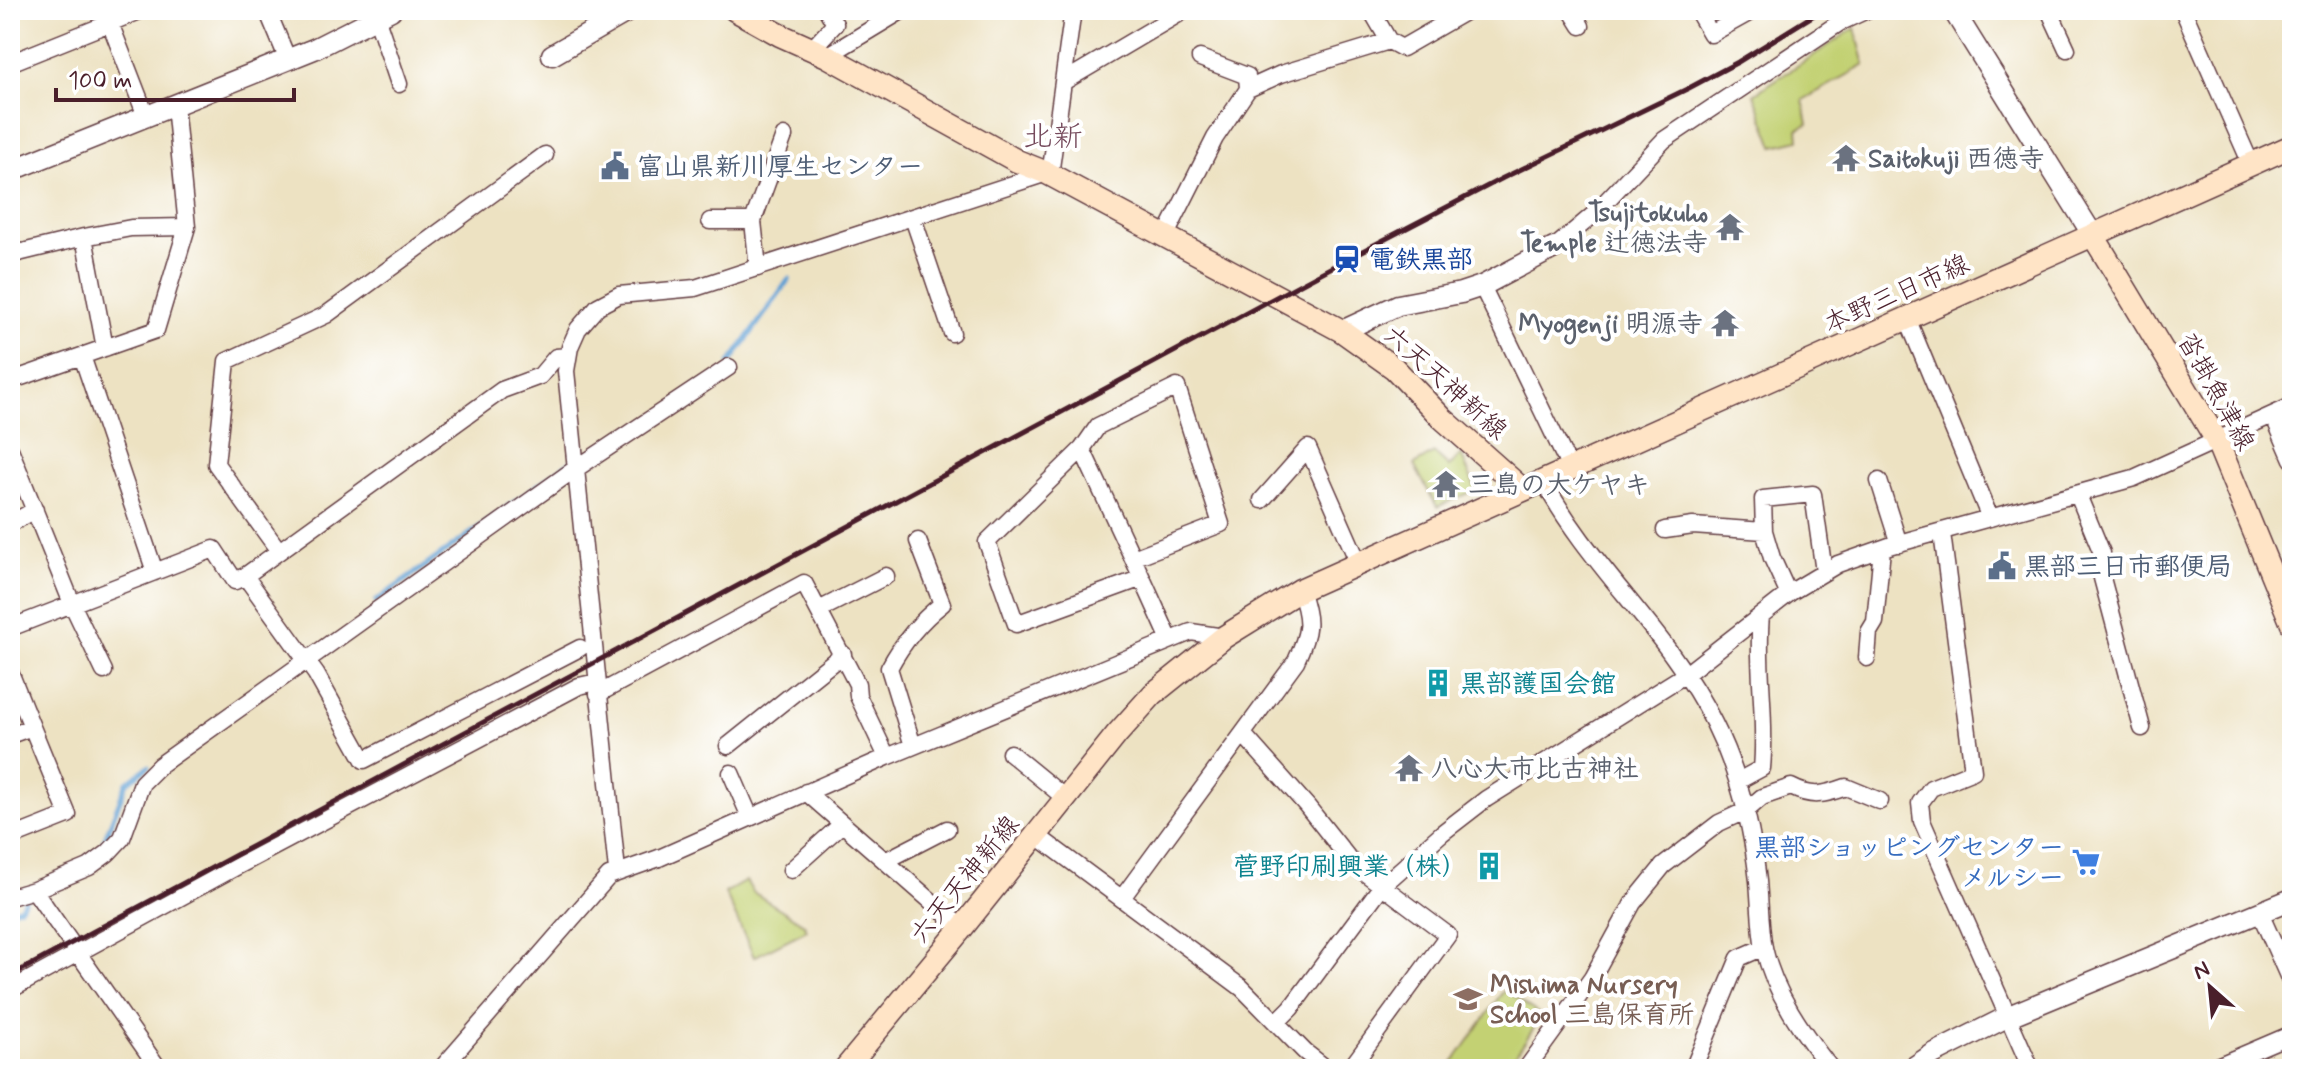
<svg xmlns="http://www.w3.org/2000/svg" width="2302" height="1079" viewBox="0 0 2302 1079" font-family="Mynerve,'Klee One',sans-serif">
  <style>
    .green { fill: #c3d173; stroke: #86784f; stroke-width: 2 }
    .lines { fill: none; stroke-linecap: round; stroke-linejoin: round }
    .stream { stroke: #61a0d3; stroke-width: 5 }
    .minor-casing { stroke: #623c42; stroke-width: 19 }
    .tertiary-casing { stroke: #623c42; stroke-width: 23 }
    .secondary-casing { stroke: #623c42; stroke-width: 25 }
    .minor { stroke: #fff; stroke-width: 16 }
    .tertiary { stroke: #fff; stroke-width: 20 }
    .secondary { stroke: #ffe4c6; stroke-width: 22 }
    .rail { stroke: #4a1f2b; stroke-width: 5 }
    .labels { text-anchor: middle; stroke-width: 8; stroke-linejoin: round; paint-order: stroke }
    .worship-label { font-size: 26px; font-weight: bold; fill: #5b616d; stroke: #fff; text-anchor: start }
    .service-label { font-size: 26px; font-weight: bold; fill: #4e5e75; stroke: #fff; text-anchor: start }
    .transit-label { font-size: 26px; font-weight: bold; fill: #164399; stroke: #fff; text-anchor: start }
    .street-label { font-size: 26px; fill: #4a1f2b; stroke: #fff }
    .culture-label { font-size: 26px; font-weight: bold; fill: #0d838f; stroke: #fff; text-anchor: start }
    .shop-label { font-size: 26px; font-weight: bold; fill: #366cbe; stroke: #fff; text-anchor: end }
    .education-label { font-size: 26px; font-weight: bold; fill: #785e54; stroke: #fff; text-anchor: start }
    .quarter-label { font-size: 30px; fill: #754a5c; stroke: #fff }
  </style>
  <rect width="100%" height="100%" fill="#fff"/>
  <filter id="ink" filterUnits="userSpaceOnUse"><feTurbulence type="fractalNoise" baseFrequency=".0125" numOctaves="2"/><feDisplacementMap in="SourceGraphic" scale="16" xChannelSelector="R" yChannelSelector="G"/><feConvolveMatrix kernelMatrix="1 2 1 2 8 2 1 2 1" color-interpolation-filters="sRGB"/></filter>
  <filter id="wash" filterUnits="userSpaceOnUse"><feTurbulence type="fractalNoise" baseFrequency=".006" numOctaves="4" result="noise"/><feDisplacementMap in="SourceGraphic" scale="32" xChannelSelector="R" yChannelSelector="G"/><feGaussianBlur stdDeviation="1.8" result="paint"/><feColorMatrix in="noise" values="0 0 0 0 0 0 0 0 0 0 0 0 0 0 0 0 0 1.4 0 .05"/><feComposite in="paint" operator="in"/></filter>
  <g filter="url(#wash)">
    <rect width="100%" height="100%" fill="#ede2c2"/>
    <path class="green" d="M1855 28 1865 65 1803 100 1808 124 1798 129 1799 140 1774 146 1754 94Z
      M1434 453 1449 467 1461 454 1476 490 1437 507 1414 465Z
      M746 881 753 892 804 924 807 930 754 957 725 893Z
      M1504 990 1542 1016 1506 1069H1455L1451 1066Z"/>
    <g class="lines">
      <path class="stream" d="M730 363 789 279
        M376 601 572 461
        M80 863 101 848 127 782 148 767
        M10 911 21 907 26 897"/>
    </g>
  </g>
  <g filter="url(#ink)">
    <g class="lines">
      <defs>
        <path id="minor" d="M105 10 146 116
          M267 10 288 60
          M1371 10 1389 41
          M1571 10 1581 26
          M1697 10 1711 34 1754 10
          M2049 10 2067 49
          M2183 10 2251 164
          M377 19 399 84
          M812 49 835 24 827 10
          M827 56 903 10
          M10 63 142 10
          M1063 82 1185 10
          M1248 89 1281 74 1389 41 1402 48 1468 10
          M913 218 952 333
          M710 221H753L758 268
          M753 221 784 136
          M84 237 131 228 187 227
          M1165 237 1215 138 1248 89 1247 76 1200 58
          M1554 248 1593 215 1664 140 1839 23 1867 10
          M10 255 84 237 105 348
          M1482 286 1570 468
          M1907 318 1990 518
          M82 356 155 572
          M10 381 156 330 187 227 175 105
          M2273 415 2292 459
          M10 449 73 606 104 671
          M1082 449 987 542 1016 624 1142 578 1082 449 1098 426 1177 387 1221 524 1133 558
          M1543 480C1590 568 1670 633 1714 723 1739 773 1752 826 1758 881 1760 903 1760 926 1764 948 1774 993 1803 1033 1831 1069
          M1879 481 1899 544
          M2078 495 2102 553V578L2142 728
          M1262 500 1308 448 1359 564
          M10 524 35 510
          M1665 530 1693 526 1764 531 1772 558 1788 593
          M1764 531 1763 499 1813 494 1824 572
          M1942 533 1973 771 1931 788 1920 803 1922 821 2031 1069
          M279 551 216 464 227 361 326 315 545 155
          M245 576 316 674 364 760 580 648
          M1142 578 1170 640
          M819 610 886 576
          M10 628 214 549 235 581 245 576 502 390 540 376 556 357 568 356
          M1867 658 1869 632 1875 622 1882 549
          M10 672 32 727 10 735
          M598 694 804 583 857 684 858 696 887 757
          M1243 734 1307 806 1353 864 1448 935 1350 1069
          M728 746 843 654
          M913 746 889 668C903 642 919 622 942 604L918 541
          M1010 753 1065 798
          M731 773 750 817
          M1738 781 1762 768C1767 717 1756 666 1761 616
          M806 792 962 928
          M1036 835 1242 988 1305 1052 1327 1069
          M10 838 68 815 32 727
          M885 861 947 829
          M791 870 842 824
          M617 871 566 371 570 347 578 329 598 306 619 295 695 288 1047 173 1051 168 1073 10
          M34 890 89 867 108 853 122 838 142 783 160 765 565 476 729 367
          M10 897 34 890 159 1069
          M1122 898 1296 661C1310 631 1311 621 1300 590
          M2260 913 2292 985
          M10 990 236 867 579 686 597 682
          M1277 1022 1291 1008 1381 887 1442 833 1486 799 1686 674 1791 592 1838 564 1892 545 2134 478 2292 406
          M441 1069 609 876 659 858 887 757 1191 632 1224 637
          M1526 1069 1592 978 1633 903 1663 866 1719 823 1747 810 1762 797 1791 787C1812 798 1824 795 1846 787L1880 801
          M1693 1069 1739 958 1764 947
          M2210 1069 2292 1034"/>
        <path id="tertiary" d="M1953 10 2094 237
          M552 55 630 10
          M10 171 314 49 391 10
          M1342 331 1398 305 1461 293 1482 286 1554 248
          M1911 1069 1933 1054 2009 1016 2292 899"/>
        <path id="secondary" d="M735 10 780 35 827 56 1017 161 1047 173 1342 331 1394 368 1442 418 1522 489
          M2094 237 2216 439 2292 624
          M845 1069 962 928 1117 734 1153 694 1224 637 1300 590 2292 146"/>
      </defs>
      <use href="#minor" class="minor-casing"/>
      <use href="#tertiary" class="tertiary-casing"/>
      <use href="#secondary" class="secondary-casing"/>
      <use href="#minor" class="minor"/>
      <use href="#tertiary" class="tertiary"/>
      <use href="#secondary" class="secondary"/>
      <path class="rail" d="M10 976 1347 259 1503 178 1689 88 1738 62 1822 10"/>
    </g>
  </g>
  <defs>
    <symbol id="temple-bare" viewBox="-9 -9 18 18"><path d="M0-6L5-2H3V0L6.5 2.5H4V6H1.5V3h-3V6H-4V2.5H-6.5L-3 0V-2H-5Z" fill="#6b7280" stroke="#fff" stroke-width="2.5" paint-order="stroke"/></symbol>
    <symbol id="civic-bare" viewBox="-9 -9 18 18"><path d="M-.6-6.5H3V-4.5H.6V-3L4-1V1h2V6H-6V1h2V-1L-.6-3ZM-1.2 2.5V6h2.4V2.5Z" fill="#5c6f8a" stroke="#fff" stroke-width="2.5" paint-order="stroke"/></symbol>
    <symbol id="station-bare" viewBox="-9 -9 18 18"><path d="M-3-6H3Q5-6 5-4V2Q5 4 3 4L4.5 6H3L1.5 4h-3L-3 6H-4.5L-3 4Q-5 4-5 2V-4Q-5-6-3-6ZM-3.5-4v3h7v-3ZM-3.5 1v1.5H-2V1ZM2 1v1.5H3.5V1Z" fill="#1a4fb4" stroke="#fff" stroke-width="2.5" paint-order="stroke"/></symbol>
    <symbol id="building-bare" viewBox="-9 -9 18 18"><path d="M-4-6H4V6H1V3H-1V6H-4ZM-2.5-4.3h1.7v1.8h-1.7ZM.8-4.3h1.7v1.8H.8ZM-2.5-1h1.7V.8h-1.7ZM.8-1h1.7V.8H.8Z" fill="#0f9aa8" stroke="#fff" stroke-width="2.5" paint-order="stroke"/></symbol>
    <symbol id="supermarket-bare" viewBox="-9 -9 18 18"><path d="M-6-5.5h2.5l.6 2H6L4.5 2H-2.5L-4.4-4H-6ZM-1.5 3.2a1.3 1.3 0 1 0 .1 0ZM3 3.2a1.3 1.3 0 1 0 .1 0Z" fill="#3f7fe0" stroke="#fff" stroke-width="2.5" paint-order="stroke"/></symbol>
    <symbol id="school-bare" viewBox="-9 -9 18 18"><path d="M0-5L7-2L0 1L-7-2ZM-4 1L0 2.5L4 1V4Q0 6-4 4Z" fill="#8d6e63" stroke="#fff" stroke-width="2.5" paint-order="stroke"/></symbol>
  </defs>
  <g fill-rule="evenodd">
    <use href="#temple-bare" x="1826" y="138" width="40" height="40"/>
    <use href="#civic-bare" x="595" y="146" width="40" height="40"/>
    <use href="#temple-bare" x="1710" y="207" width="40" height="40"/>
    <use href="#station-bare" x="1327" y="239" width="40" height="40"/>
    <use href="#temple-bare" x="1705" y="303" width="40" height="40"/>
    <use href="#temple-bare" x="1426" y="464" width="40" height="40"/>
    <use href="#civic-bare" x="1982" y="546" width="40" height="40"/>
    <use href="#building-bare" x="1418" y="663" width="40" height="40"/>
    <use href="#temple-bare" x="1389" y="748" width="40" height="40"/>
    <use href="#supermarket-bare" x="2066" y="842" width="40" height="40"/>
    <use href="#building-bare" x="1469" y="846" width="40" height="40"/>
    <use href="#school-bare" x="1448" y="979" width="40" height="40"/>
  </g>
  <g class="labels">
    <g class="worship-label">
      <text x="1868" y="167">Saitokuji 西徳寺</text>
      <text x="1708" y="221" text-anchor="end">Tsujitokuho<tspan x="1708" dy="30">Temple 辻徳法寺</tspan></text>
      <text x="1703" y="332" text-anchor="end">Myogenji 明源寺</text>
      <text x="1468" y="493">三島の大ケヤキ</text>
      <text x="1431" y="777">八心大市比古神社</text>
    </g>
    <g class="service-label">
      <text x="637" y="175">富山県新川厚生センター</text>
      <text x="2024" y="575">黒部三日市郵便局</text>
    </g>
    <g class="transit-label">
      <text x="1369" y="268">電鉄黒部</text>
    </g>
    <g class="street-label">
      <text transform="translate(1896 293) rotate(-24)" y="9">本野三日市線</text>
      <text transform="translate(1446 382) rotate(42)" y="9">六天天神新線</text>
      <text transform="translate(2217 391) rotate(61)" y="9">沓掛魚津線</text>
      <text transform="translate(964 879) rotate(-51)" y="9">六天天神新線</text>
    </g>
    <g class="culture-label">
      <text x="1460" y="692">黒部護国会館</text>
      <text x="1467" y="875" text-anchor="end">菅野印刷興業（株）</text>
    </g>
    <g class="shop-label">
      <text x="2064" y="856">黒部ショッピングセンター<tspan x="2064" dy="30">メルシー</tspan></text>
    </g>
    <g class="education-label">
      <text x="1490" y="993">Mishima Nursery<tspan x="1490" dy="30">School 三島保育所</tspan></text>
    </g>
    <g class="quarter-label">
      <text x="1053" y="146">北新</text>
    </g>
  </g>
  <rect width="2302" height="1079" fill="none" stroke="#fff" stroke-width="40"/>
  <g transform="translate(2210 987) rotate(333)" stroke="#ffffff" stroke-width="6" paint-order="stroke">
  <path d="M0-6L14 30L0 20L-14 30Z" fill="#4a1f2b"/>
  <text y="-12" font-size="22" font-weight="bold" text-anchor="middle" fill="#4a1f2b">N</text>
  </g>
  <path d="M56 88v12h238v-12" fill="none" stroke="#4a1f2b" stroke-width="4"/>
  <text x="68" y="88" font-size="24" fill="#4a1f2b" stroke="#ffffff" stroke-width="6" paint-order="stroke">100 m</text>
</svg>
